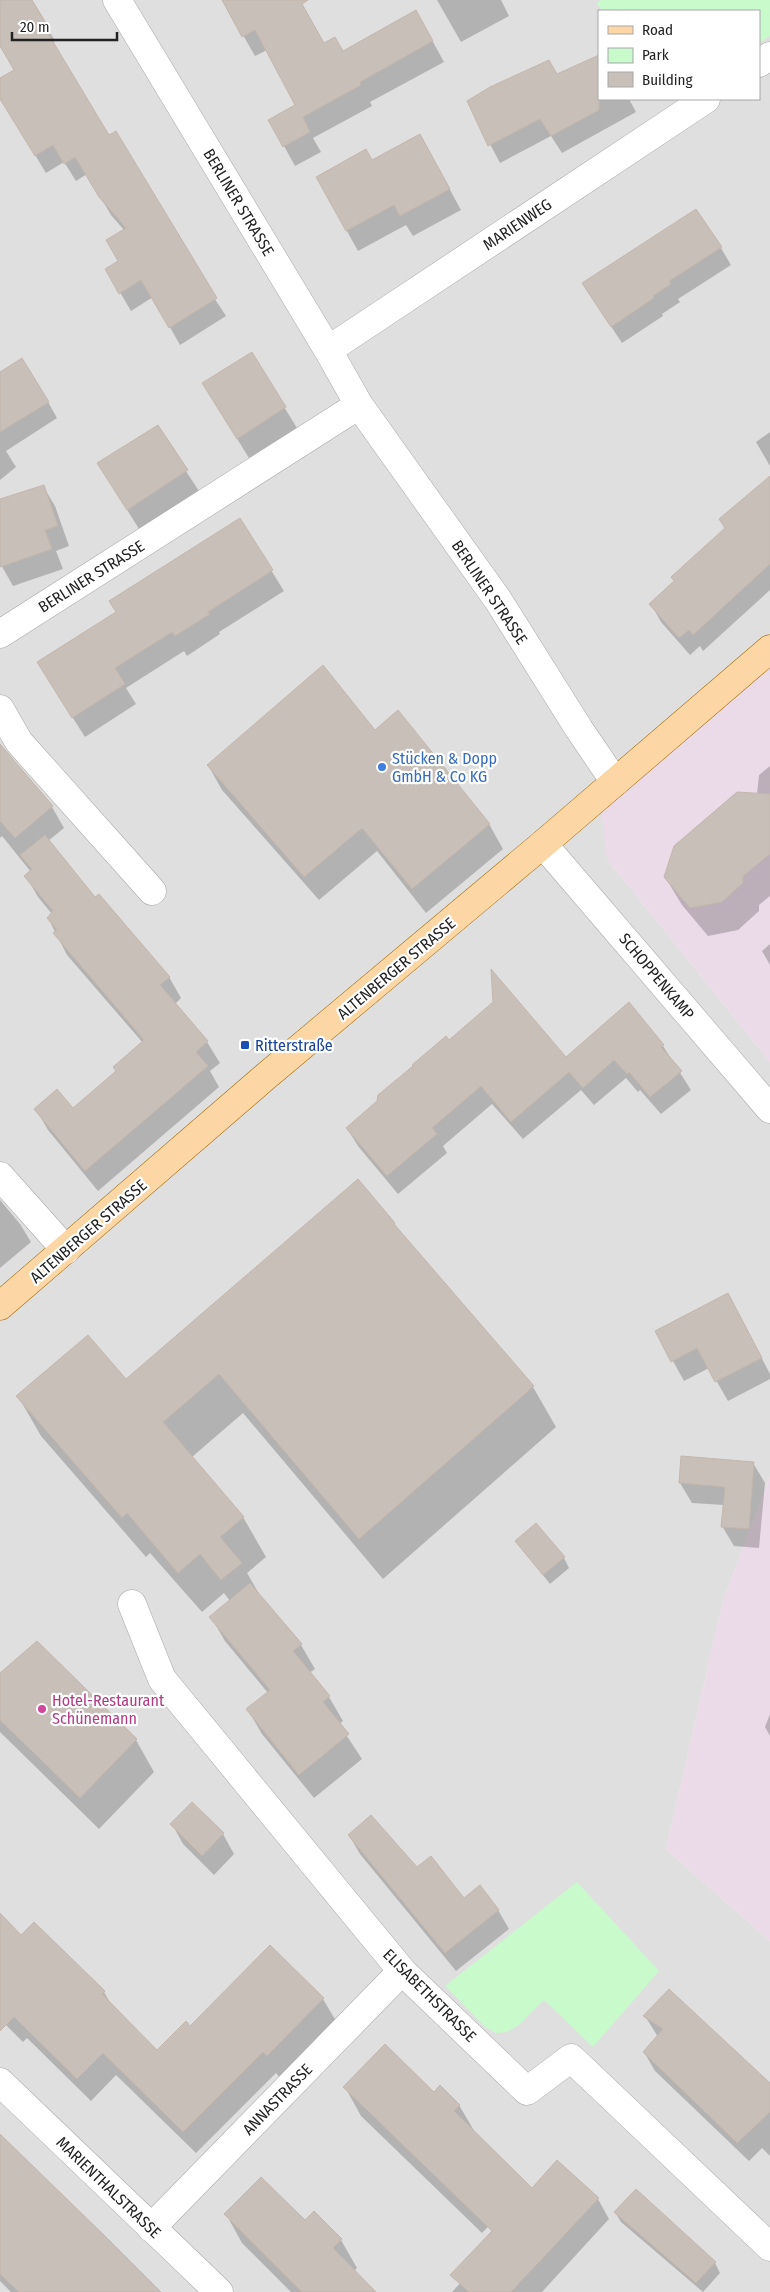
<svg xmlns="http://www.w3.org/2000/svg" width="770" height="2292" viewBox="0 0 770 2292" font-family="'Fira Sans Condensed',sans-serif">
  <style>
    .residential { fill: #e0dfdf; fill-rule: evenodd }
    .industrial { fill: #ebdbe8 }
    .park { fill: #c8facc }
    .shadow { fill: #0003 }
    .building { fill: #c7bfb8; stroke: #c4b6ab }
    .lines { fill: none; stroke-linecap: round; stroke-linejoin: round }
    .minor-casing { stroke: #a9a9a9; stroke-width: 29 }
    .major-casing { stroke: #a06b00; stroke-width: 29 }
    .minor { stroke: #fff; stroke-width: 28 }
    .major { stroke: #fcd6a4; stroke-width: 28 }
    .shop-dot { fill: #3f7fe0; stroke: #fff; stroke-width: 2 }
    .transit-dot { fill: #1a4fb4; stroke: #fff; stroke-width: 2 }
    .hotel-dot { fill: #d1479c; stroke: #fff; stroke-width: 2 }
    .labels { text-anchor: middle; stroke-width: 4.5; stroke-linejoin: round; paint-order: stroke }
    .street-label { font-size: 16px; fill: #222; stroke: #fff }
    .shop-label { font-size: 16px; fill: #366cbe; stroke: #fff; text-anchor: start }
    .transit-label { font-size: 16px; fill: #164399; stroke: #fff; text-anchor: start }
    .hotel-label { font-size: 16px; fill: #b23c85; stroke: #fff; text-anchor: start }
  </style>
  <rect width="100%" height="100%" fill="#f2efe9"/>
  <path class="residential" d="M0 0H770V654L607 859 770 1062V1477L723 1601 666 1849 770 1941V2292H0ZM599 11H759V99H599Z"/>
  <path class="industrial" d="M770 654V1062L607 859 600 799Z
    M770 1477V1941L666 1849 723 1601Z"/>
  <path class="park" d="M601 0H770V36L759 43V11H602L597 3Z
    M577 1882 659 1971 593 2047 544 2000 519 2025 507 2032 496 2033 485 2027 445 1986Z"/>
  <path class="shadow" d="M0 0H31L55 41 52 43 108 137 226 316 180 345 153 297 131 311 107 270 120 262 124 230 111 215 87 174 76 181 64 162 46 173 0 97V80L15 70 0 45Z
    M223 0H300L324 44 342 52 427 31 444 62 370 102 372 106 313 138 321 152 295 166 284 146 297 105 267 50 255 56Z
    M437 0H501L509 16 461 42Z
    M556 76 599 99H629L636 112 562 153 551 136 500 163 468 102Z
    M431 155 461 210 413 236 406 225 358 251 317 177 372 162Z
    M721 248 731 265 678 299 680 302 662 314 663 316 622 343 583 284Z
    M251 353 297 428 249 458 203 384Z
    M0 373 48 402 57 418 6 451 16 467 0 480Z
    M157 427 199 491 139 529 111 484Z
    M770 432V466L756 442Z
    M770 478V590L703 651 700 646 690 655 661 622 651 604 726 529Z
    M43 486 55 506 69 546 56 551 63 569 13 586 0 563V500Z
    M240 520 284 591 219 632 220 634 187 656 184 651 126 688 136 704 85 737 50 682 117 612Z
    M375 731 489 824 503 849 426 913 377 851 319 900 222 790 208 765Z
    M0 760 52 807 64 828 48 841 95 899 169 977 181 998 175 1004 207 1042 220 1063 210 1071 219 1087 98 1191 48 1130 36 1109H73L117 1071 143 1043 67 955 48 918 52 914 38 897 26 876 31 872 2 836 0 838Z
    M770 766V896L759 905V911L738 930 708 936 682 905 665 877 757 794 759 775Z
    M770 944V965L762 951Z
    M449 1042 566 1059 663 1046 691 1090 661 1114 640 1090 638 1092 626 1078 594 1105 581 1090 523 1139 492 1104 443 1146 447 1153 398 1194 358 1146 347 1128Z
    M0 1200 20 1224 31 1242 0 1268Z
    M394 1223 399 1232 533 1387 556 1427 383 1579 243 1413 192 1457 243 1517 266 1557 247 1573 262 1599 301 1645 315 1669 309 1673 329 1697 343 1721 339 1724 362 1759 314 1798 262 1734 248 1710 268 1693 225 1641 211 1617 230 1601 224 1593 202 1612 150 1553 146 1557 41 1436 18 1396 126 1381Z
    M739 1314 770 1374V1379L728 1401 709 1368 684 1381 657 1332Z
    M753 1463 765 1483 759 1548 734 1546 722 1526 724 1505 692 1503 680 1483Z
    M516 1541 564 1558 569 1568 550 1584Z
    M0 1675 136 1740 154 1772 99 1829 0 1732Z
    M770 1714V1736L765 1727Z
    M172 1824 223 1834 234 1854 214 1875 183 1844Z
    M349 1835 417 1869 463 1900 498 1910 509 1929 456 1971 360 1854Z
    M0 1920 21 1937 34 1923 104 1992 112 2006 157 2051 190 2027 270 1947 323 1999 336 2021 280 2078 276 2073 196 2153 116 2075 91 2101 27 2038 23 2042 0 2019Z
    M645 2016 770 2086V2156L762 2148 749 2161 655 2071 644 2052 658 2037Z
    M345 2087 434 2094 459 2105 476 2134 522 2193 482 2233 361 2116Z
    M0 2137 158 2292H11L0 2281Z
    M565 2169 598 2199 609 2219 542 2292H452Z
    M615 2212 715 2263 720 2273 703 2292 621 2222Z
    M226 2214 305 2222 341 2240 357 2268 354 2271 374 2292H291L242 2243Z"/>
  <path class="building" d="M0 0H32L46 23 43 25 109 135 116 131 217 298 169 328 141 280 119 294 105 269 118 261 106 240 126 228 99 197 75 157 64 164 53 145 35 156 0 99V78L14 70 0 46Z
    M222 0H308L302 4 324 43 335 37 343 51 416 10 433 41 360 82 361 85 303 117 310 132 283 147 268 120 295 105 255 30 242 37Z
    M599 55V110L551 136 540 119 488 146 467 101 490 87 549 60 557 74Z
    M420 134 450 189 400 216 394 205 346 231 316 177 366 149 372 160Z
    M696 209 722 247 669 281 671 284 653 296 654 298 611 327 582 283Z
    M252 352 286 407 237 439 202 383Z
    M22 358 49 402 0 432V372Z
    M158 425 188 470 127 510 97 463Z
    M770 476V564L693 635 689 630 679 638 649 604 674 581 671 577 725 528 719 519Z
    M44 485 58 526 45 530 52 549 0 567V499Z
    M240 518 273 570 208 612 210 614 175 636 172 632 115 668 125 684 72 718 37 662 116 612 109 601Z
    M323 665 375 730 398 710 490 824 412 889 362 828 304 877 207 765Z
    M0 744 53 806 15 838 0 821Z
    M737 792 770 794V854L743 876V883L722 902 690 908 664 877 674 846Z
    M45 835 95 897 99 894 170 977 160 985 208 1041 196 1052 208 1066 85 1171 34 1109 57 1089 73 1108 116 1071 113 1067 144 1040 53 933 57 930 47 918 53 911 24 876 32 869 20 855Z
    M491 969 566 1057 629 1002 664 1045 661 1047 682 1071 650 1097 629 1072 627 1074 614 1060 583 1088 569 1072 511 1122 481 1086 432 1128 437 1134 387 1176 346 1128 377 1101 378 1095 413 1066 412 1065 446 1036 449 1040 493 1002Z
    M358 1179 395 1223 394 1224 534 1386 359 1539 219 1374 163 1422 244 1517 220 1537 242 1563 221 1580 200 1554 178 1573 127 1513 122 1518 16 1396 88 1335 126 1379Z
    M728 1293 762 1358 715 1382 697 1348 671 1362 655 1331Z
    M681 1456 754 1462 749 1529 721 1527 725 1487 679 1483Z
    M536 1523 565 1557 543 1575 515 1541Z
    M250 1583 302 1644 293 1651 330 1696 323 1702 349 1734 299 1775 246 1709 270 1690 209 1617Z
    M37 1641 137 1739 80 1798 0 1720V1673Z
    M192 1802 224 1833 202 1856 170 1824Z
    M371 1815 417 1867 431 1856 464 1898 480 1885 499 1910 445 1953 348 1835Z
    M0 1913 21 1935 34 1922 105 1991 102 1994 157 2050 186 2021 190 2026 270 1945 324 1998 267 2056 263 2052 183 2132 103 2053 77 2079 14 2017 0 2031Z
    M669 1989 770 2083V2112L737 2143 643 2052 663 2029 643 2016Z
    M385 2044 434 2092 440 2085 460 2105 454 2111 532 2188 557 2160 599 2198 511 2292H469L450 2275 492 2231 343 2087Z
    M0 2134 109 2240 161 2292H19L0 2274Z
    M261 2177 305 2220 314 2211 342 2239 333 2248 376 2292H302L224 2214Z
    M636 2189 716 2262 696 2283 614 2212Z"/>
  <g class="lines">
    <defs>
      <path id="minor" d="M117 0 328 350 359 405 498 600 579 729 615 782
        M759 63 770 56
        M328 350 706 99
        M0 634 359 405
        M0 709 19 742 152 891
        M543 844 770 1109
        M0 1176 66 1250
        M132 1604 162 1679 402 1971 527 2091 571 2058 770 2247
        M0 2082 219 2292
        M151 2228 402 1971"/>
      <path id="major" d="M0 1306 265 1077 543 844 770 649"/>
    </defs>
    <use href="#minor" class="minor-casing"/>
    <use href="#major" class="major-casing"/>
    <use href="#minor" class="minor"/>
    <use href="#major" class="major"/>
  </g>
  <circle class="shop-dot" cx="382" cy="767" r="5"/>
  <rect class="transit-dot" x="240" y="1040" width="10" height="10" rx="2.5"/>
  <circle class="hotel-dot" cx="42" cy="1709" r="5"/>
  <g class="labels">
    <g class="street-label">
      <text transform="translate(239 202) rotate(59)" y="6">BERLINER STRASSE</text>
      <text transform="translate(517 224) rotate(-34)" y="6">MARIENWEG</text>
      <text transform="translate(91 576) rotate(-32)" y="6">BERLINER STRASSE</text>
      <text transform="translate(490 592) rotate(56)" y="6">BERLINER STRASSE</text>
      <text transform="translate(396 968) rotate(-40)" y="6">ALTENBERGER STRASSE</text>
      <text transform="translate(657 976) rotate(50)" y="6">SCHOPPENKAMP</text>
      <text transform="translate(88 1231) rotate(-41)" y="6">ALTENBERGER STRASSE</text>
      <text transform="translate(430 1995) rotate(45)" y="6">ELISABETHSTRASSE</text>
      <text transform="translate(277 2099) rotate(-46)" y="6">ANNASTRASSE</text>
      <text transform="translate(109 2187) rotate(44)" y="6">MARIENTHALSTRASSE</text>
    </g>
    <g class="shop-label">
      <text x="392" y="764">Stücken &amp; Dopp<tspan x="392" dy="18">GmbH &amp; Co KG</tspan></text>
    </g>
    <g class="transit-label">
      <text x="255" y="1051">Ritterstraße</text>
    </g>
    <g class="hotel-label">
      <text x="52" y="1706">Hotel-Restaurant<tspan x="52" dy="18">Schünemann</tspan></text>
    </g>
  </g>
  <rect x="598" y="10" width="162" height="90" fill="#ffffff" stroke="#a7a7a7"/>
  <rect x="608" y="26" width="25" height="8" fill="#fcd6a4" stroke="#a7a7a7"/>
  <text x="642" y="35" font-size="15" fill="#222222">Road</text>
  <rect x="608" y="48" width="25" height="15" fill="#c8facc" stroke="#a7a7a7"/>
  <text x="642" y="60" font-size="15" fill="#222222">Park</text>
  <rect x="608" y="72" width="25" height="15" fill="#c7bfb8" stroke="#a7a7a7"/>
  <text x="642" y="85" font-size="15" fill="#222222">Building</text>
  <path d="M12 32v8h105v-8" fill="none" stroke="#222222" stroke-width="2.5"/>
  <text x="20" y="32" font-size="15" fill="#222222" stroke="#ffffff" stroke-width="4" paint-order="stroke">20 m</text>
</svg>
